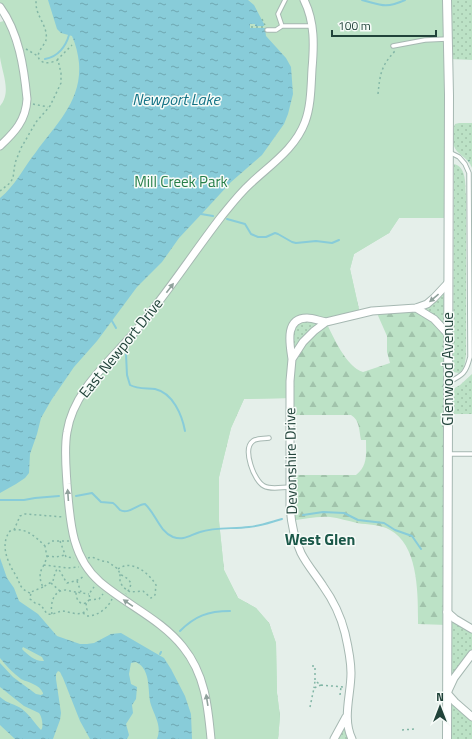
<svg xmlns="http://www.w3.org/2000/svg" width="472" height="739" viewBox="0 0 472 739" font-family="'Titillium Web',sans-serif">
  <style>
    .grass { fill: url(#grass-dots) }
    .forest { fill: url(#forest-firs); fill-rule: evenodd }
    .park { fill: #bce2c6 }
    .water { fill: url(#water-ripples); fill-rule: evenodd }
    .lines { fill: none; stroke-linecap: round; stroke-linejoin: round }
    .stream { stroke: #88ccd9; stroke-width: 2 }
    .service-casing { stroke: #a6b8b2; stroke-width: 5.5 }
    .minor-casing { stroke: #a6b8b2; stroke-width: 9 }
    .tertiary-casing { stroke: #a6b8b2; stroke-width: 10 }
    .path { stroke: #82b6a6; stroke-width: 1.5; stroke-dasharray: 2 3; stroke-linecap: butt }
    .service { stroke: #fff; stroke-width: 3.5 }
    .minor { stroke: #fff; stroke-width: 7 }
    .tertiary { stroke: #fff; stroke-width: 8 }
    .oneway { fill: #90a19c }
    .labels { text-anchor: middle; stroke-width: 3; stroke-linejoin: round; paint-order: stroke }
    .park-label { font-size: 15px; fill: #277f49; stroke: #f6fbf8 }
    .street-label { font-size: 15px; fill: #21433a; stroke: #f6fbf8 }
    .water-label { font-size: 16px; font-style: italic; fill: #147386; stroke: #f6fbf8 }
    .neighbourhood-label { font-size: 16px; font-weight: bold; fill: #1b5849; stroke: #f6fbf8 }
  </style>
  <defs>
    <pattern id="grass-dots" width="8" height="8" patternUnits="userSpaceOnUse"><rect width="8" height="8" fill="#bce2c6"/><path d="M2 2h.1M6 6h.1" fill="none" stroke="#a1c3ab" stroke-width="1.8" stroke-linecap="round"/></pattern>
    <pattern id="forest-firs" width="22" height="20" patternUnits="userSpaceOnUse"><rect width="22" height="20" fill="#bce2c6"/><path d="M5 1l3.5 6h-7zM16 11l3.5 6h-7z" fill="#a1c3ab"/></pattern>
    <pattern id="water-ripples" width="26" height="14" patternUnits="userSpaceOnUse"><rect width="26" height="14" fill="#88ccd9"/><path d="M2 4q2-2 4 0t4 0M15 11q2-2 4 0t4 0" fill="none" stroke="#6fa7b1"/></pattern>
  </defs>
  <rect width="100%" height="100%" fill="#e5efea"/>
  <path class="grass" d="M447 0H472V60L448 59Z
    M459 123H472V168C469 158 456 154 454 146 453 140 454 133 454 127L455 124Z
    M454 164C467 167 465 185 466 196V355C465 362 465 369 459 373L453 372Z
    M448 283V334L416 308Z
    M301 319 326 322 292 359 289 335Z
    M472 374V414H453V389L460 385Z
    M447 612 472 629V654L447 693 472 717V739H447Z
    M346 717 352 739H334Z"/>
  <path class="forest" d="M209 206 448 218H399L389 233 354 254 350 269 360 314 326 322C333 336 346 367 363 372L390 363 387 352V336L376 311 416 308 448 334 447 625 418 624C418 596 419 545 390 530 380 524 368 525 357 523 348 521 339 518 330 517 317 516 304 519 291 521L290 475H356C368 466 366 454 366 440H361C359 431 360 420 351 415H290V398L244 399 231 428 219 477V521L224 570 238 598 256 608 269 623 276 643 277 693 280 716 278 739 0 493ZM301 319 325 322 292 358 289 335Z"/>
  <path class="park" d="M0 0H447L448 218H399L389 233 354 254 350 269 360 314 326 322 307 318 292 326 290 398 244 399 231 428 219 477V521L224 570 238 598 256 608 269 623 276 643 277 693 280 716 278 739H0V106C12 92 2 73 0 57 0 46 0 34 0 22L8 20 0 7Z"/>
  <path class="water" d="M48 0H248L254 5 264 24V26H255V24H250V28H265L266 36 286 58 291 67 293 94 288 114 284 124 262 155 231 182 209 206 179 238 162 262 137 287 97 341 74 367 52 399 41 418 37 434 30 454 29 473 25 478 16 484 0 493V198C15 186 24 167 36 152 56 124 82 101 79 63 78 54 76 45 72 36L61 33 57 29Z
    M0 558 7 578 14 588 19 601 38 614 57 636 80 644H87L94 643 111 634 121 633 164 658 171 669 185 696 191 714 192 739H157C162 726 155 717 151 705 147 692 152 670 136 662L131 663 129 674 131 684 137 687 136 699 132 705 133 713 126 724 129 735 127 739H90L80 721 63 678 60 672 58 671 56 674V679L61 713 60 720 53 739H15L0 725V697C8 704 15 704 22 709 30 715 35 724 41 730 44 727 42 717 39 713L24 706 0 687V663L13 677 36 694 41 695 43 694V693C39 684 29 683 21 679 13 673 6 666 0 658ZM23 647 42 657 44 661C36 662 28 655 22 649Z"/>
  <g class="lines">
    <path class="stream" d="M362 0C381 5 385 9 405 0
      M45 59C58 57 66 46 69 35
      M201 214 213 216
      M227 219 245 224 251 234 258 237H266L275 233 278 234 292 242 296 243 316 241 332 243 339 240
      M112 321 116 328
      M126 354 127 375 130 385C137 389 146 388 155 389 173 393 182 415 185 431
      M76 496 92 493 101 502 113 503C116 505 118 508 120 510 128 515 138 504 145 504 156 514 159 531 173 537 184 541 190 535 200 532 215 527 233 529 249 527 261 526 271 522 282 519
      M0 500H24L35 498 59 496
      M303 515 323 512 344 513 358 520 384 523 395 530 412 536 421 549
      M180 631C195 616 208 611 230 611
      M160 654 161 652"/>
    <defs>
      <path id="service" d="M285 0 278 14 282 26H312
        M267 30H276L282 26
        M393 46 425 40 447 39
        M449 152 459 157 465 164 469 173 470 357C466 373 463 375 449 382
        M269 438C264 439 257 438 253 441 242 449 254 481 264 486 271 490 282 487 290 487
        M449 454H472"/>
      <path id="minor" d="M0 7C19 33 24 68 27 99 26 120 15 132 0 146
        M416 308 434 319 448 334
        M292 359C290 345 284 318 307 318 313 318 320 321 326 322
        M447 612 455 619 472 629
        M472 654 454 678 447 693 455 702 472 717
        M211 739C208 706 205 674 183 647 162 620 127 605 100 582 71 557 70 520 67 484 66 467 64 449 67 432 73 392 108 363 133 334 165 297 191 256 221 217 230 206 239 194 250 184 270 165 295 149 305 122 311 106 311 87 312 69 314 46 315 22 304 0
        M334 739 346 717
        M352 739C342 718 351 695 351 673 351 659 348 646 345 633 341 617 333 600 323 586 316 575 307 565 301 553 294 538 291 522 290 506V381L292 359 303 342 314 331 326 322 372 311 416 308 427 304 434 298 448 283"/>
      <path id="tertiary" d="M447 0 449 95 447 739"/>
    </defs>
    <use href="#service" class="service-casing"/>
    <use href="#minor" class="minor-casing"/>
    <use href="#tertiary" class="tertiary-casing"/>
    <path class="path" d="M262 19 265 25
      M251 27H264
      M26 49 38 56
      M57 60 72 45
      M378 94C380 74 381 66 395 51
      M33 104 48 107
      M468 161 472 159
      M0 191 10 183 13 178 15 163 21 148 36 122 50 106 61 83V73L58 60C53 62 45 65 40 60 34 54 45 45 46 40 48 30 41 21 38 13 36 8 36 4 36 0
      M14 530 20 516 25 514 64 517
      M60 541 66 557 74 558
      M69 541H52L45 546 47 557 44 565 68 568 79 567
      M47 556 56 557 65 555
      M88 558 92 557 102 561 108 562 118 569 120 574 128 579 131 583 130 588 126 594
      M44 565C39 572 39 579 43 587L53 581 55 573 57 569 60 571 65 580 67 583C74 581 78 581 84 576
      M118 569C132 559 149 573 156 585L155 595 151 598 143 591 130 592 123 587 120 582V574
      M77 581 81 592
      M51 583 60 591
      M43 587 31 592 30 599 35 603 41 605 47 614C55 615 58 611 63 611 71 612 80 617 87 610L86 603 90 599 89 594 94 587
      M30 593C18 588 21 583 15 574 7 561 0 544 10 531 24 526 35 536 45 546
      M89 600 99 599 103 594
      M86 603C79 605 76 599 76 592L89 594
      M83 613 87 616C98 616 108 608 112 599
      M52 614C50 604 53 590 66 590 70 591 73 592 76 592
      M312 666H315V681
      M321 685 343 687
      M340 695 341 687
      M310 707 314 688 321 685 315 681 314 688
      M402 730 414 729V726"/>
    <use href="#service" class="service"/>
    <use href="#minor" class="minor"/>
    <use href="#tertiary" class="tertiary"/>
  </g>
  <defs><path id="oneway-solid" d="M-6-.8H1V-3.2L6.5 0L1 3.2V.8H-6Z"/></defs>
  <g class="oneway">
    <use href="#oneway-solid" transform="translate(170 288) rotate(-53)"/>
    <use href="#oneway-solid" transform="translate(434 298) rotate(140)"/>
    <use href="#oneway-solid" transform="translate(68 495) rotate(-94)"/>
    <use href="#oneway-solid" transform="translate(128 603) rotate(-145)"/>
    <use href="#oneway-solid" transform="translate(207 700) rotate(-99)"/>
  </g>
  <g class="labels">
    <g class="park-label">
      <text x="181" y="187">Mill Creek Park</text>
    </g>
    <g class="street-label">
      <text transform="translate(121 348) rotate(-51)" y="5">East Newport Drive</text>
      <text transform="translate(448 369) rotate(-90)" y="5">Glenwood Avenue</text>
      <text transform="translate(291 461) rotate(-91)" y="5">Devonshire Drive</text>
    </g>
    <g class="water-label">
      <text x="176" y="105">Newport Lake</text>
    </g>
    <g class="neighbourhood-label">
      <text x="320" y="545">West Glen</text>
    </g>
  </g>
  <g transform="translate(440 707)" stroke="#f6fbf8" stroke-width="3" paint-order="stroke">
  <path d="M0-3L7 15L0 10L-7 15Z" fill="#21433a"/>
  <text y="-6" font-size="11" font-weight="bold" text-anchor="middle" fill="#21433a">N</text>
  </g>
  <path d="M332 30v6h104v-6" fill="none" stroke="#21433a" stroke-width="2"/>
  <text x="338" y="30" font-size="12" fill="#21433a" stroke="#f6fbf8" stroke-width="3" paint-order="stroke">100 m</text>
</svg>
